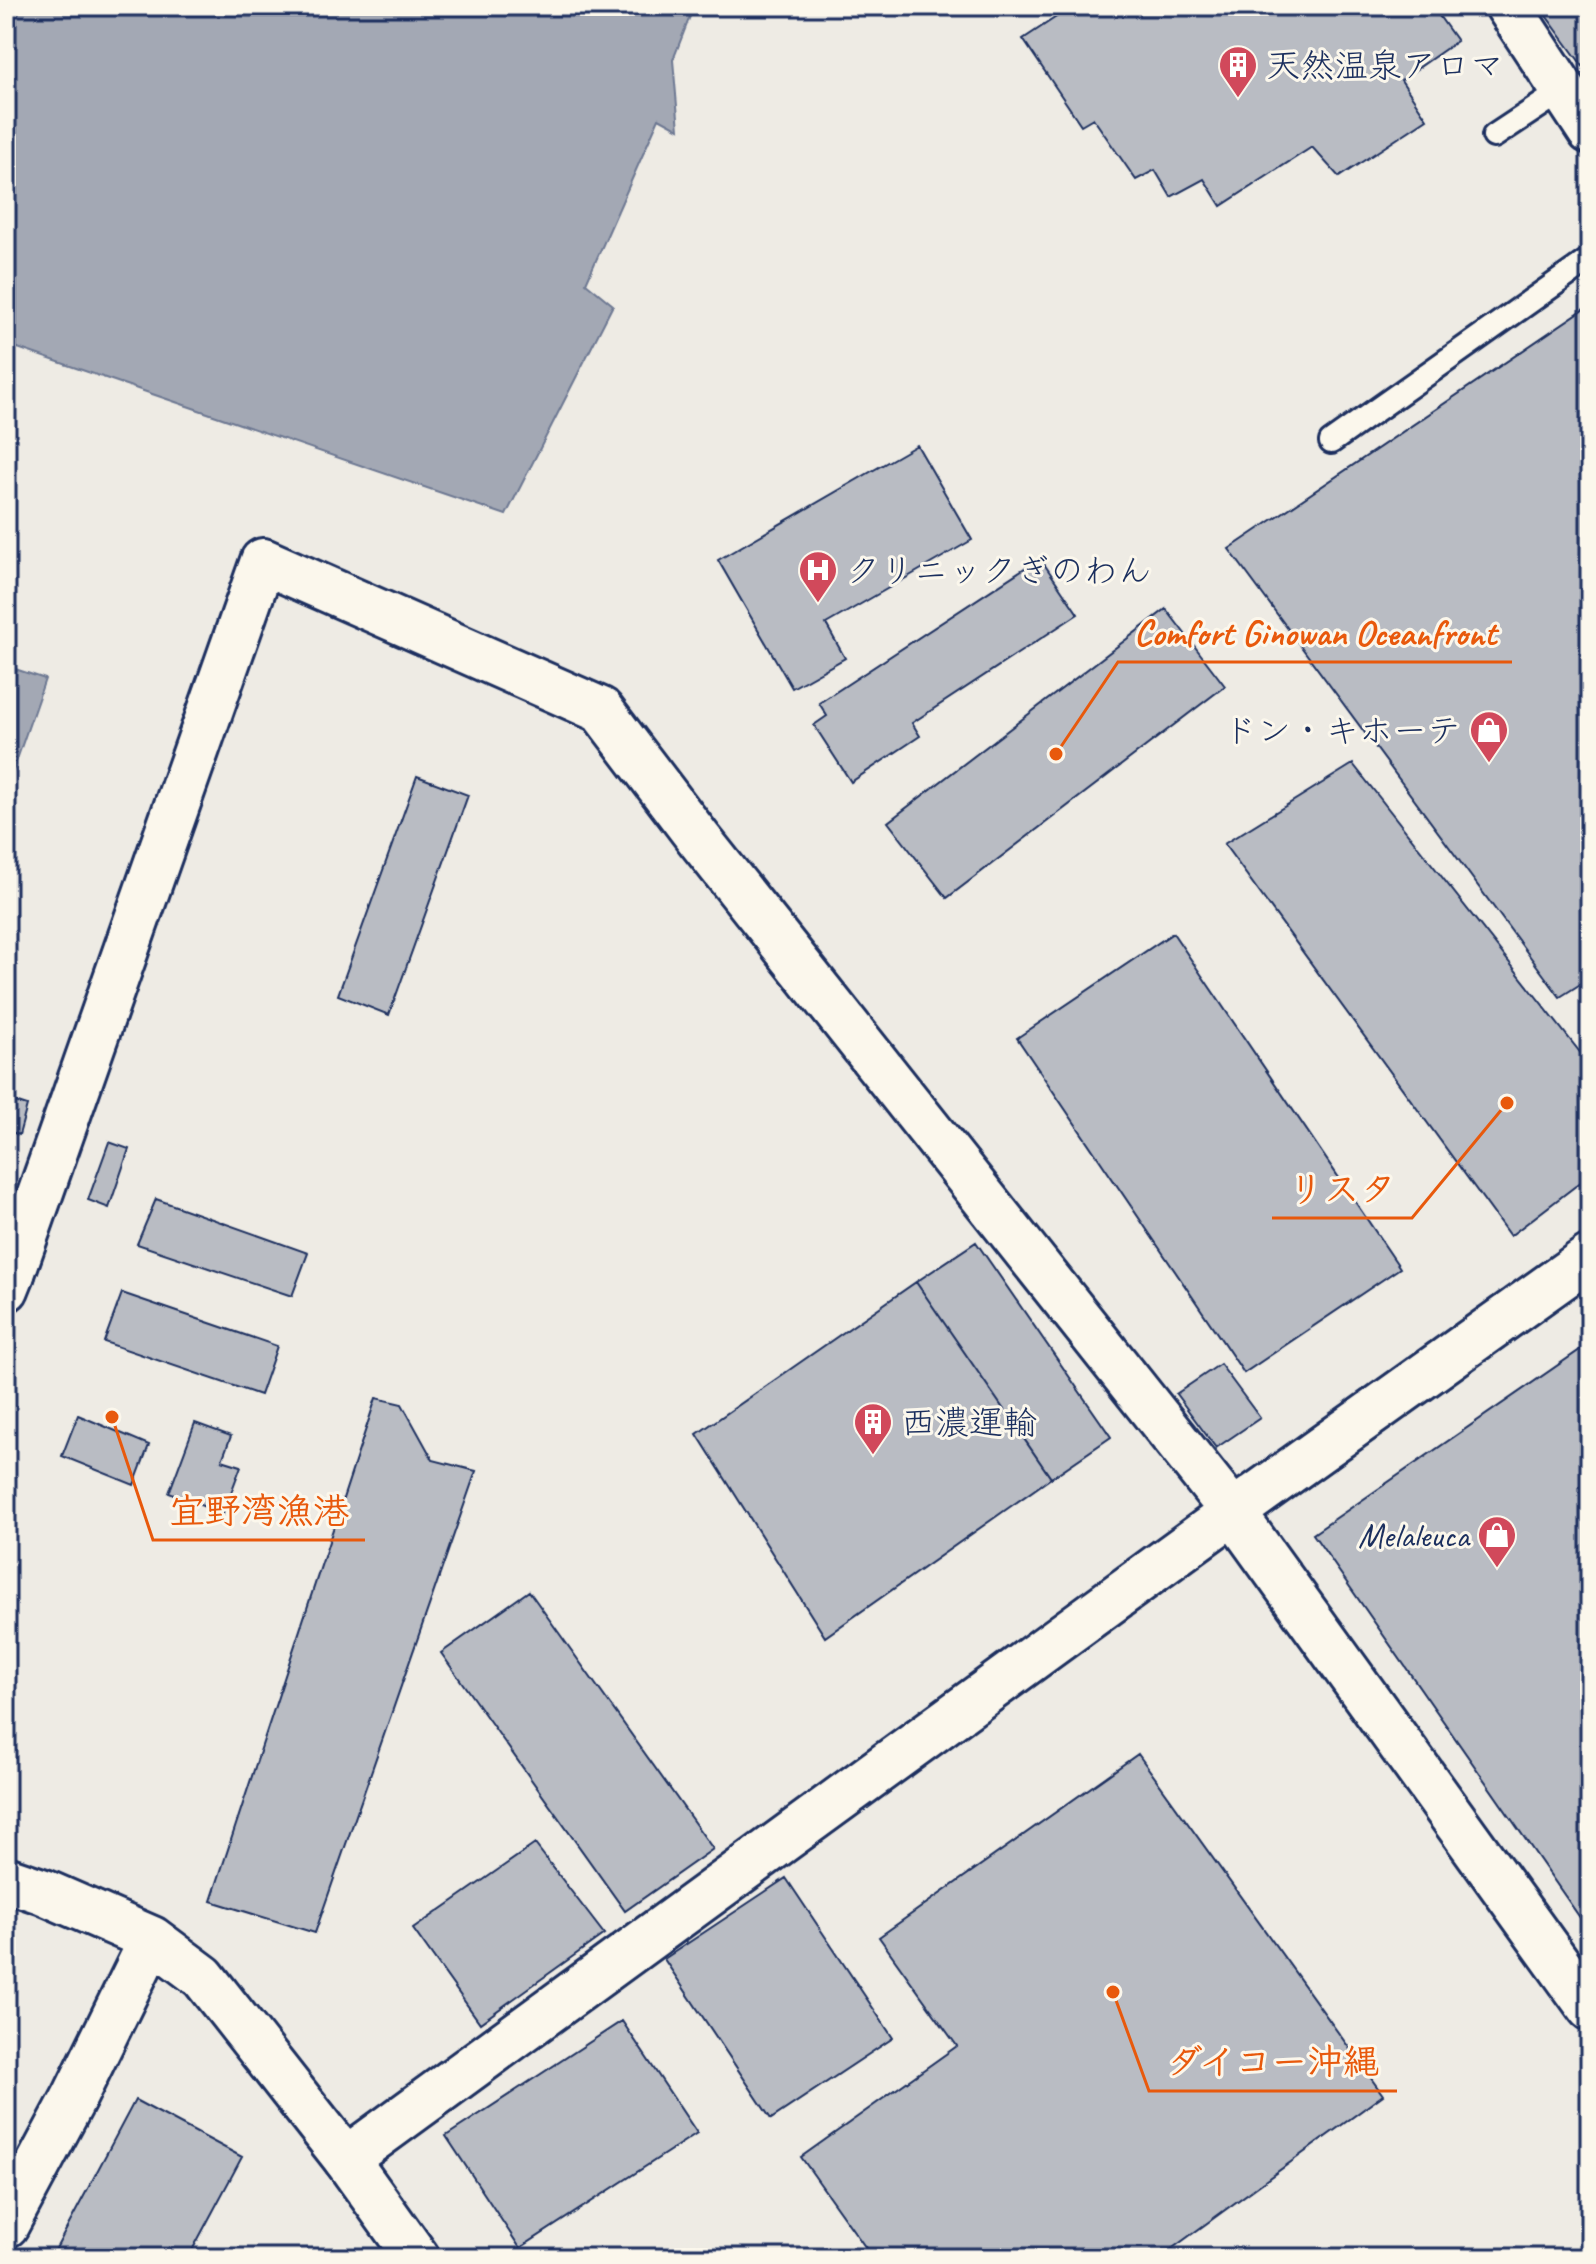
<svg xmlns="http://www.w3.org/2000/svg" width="1596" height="2264" viewBox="0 0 1596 2264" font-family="Caveat,'Klee One',sans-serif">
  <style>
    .water { fill: #a3a8b4; stroke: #6d7892; stroke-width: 2 }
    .building { fill: #b9bcc3; stroke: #1b2f5e; stroke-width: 2 }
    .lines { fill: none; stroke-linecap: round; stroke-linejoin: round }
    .lane-casing { stroke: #1b2f5e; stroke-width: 28 }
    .street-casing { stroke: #1b2f5e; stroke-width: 50 }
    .secondary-casing { stroke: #1b2f5e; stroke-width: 50 }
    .lane { stroke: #fbf7ec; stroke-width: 22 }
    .street { stroke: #fbf7ec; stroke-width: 44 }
    .secondary { stroke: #fbf7ec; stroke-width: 44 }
    .labels { text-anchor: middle; stroke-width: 6; stroke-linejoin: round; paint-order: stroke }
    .poi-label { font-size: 34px; fill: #1b2f5e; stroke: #fbf7ec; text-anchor: start }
    .leader { fill: none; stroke: #e8590c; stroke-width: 3 }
    .callout-dot { fill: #e8590c; stroke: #fbf7ec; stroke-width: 3 }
    .callout-label { font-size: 36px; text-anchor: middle; font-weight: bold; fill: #e8590c; stroke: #fbf7ec; stroke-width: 6; stroke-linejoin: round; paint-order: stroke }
  </style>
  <rect width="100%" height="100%" fill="#eeebe4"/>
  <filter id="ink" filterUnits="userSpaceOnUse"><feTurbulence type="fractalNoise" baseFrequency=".0125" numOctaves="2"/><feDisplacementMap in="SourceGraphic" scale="16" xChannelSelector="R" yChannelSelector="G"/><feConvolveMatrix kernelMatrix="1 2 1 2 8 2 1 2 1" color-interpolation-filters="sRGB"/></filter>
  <g filter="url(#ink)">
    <path class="water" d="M6 6H694L673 60 679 129 659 118 586 283 613 305 506 515 6 344Z
      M6 666 45 679 6 791Z"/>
    <path class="building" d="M1073 6H1432L1457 41 1401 80 1427 119 1339 177 1312 147 1221 206 1204 179 1171 197 1155 170 1136 180 1093 118 1081 125 1023 39Z
      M1539 6H1590V76Z
      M1590 305V978L1560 997 1229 549Z
      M917 445 972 540 826 624 845 658 792 688 718 560Z
      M1040 558 1078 614 912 723 920 736 851 782 814 725 827 716 819 703Z
      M1166 609 1225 686 947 898 888 822Z
      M1353 764 1590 1065V1175L1510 1236 1224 844Z
      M417 776 468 795 389 1015 338 995Z
      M1173 933 1400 1268 1244 1373 1017 1038Z
      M6 1099 27 1106 19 1135 6 1130Z
      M109 1142 129 1149 109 1208 88 1200Z
      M156 1199 308 1253 292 1296 137 1244Z
      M976 1242 1111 1437 1051 1478 916 1282Z
      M916 1282 1051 1478 825 1637 697 1434Z
      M122 1293 277 1346 260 1395 104 1342Z
      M1590 1343V1932L1313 1534Z
      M1220 1364 1260 1418 1216 1448 1176 1394Z
      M376 1398 402 1404 433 1460 476 1471 315 1933 211 1901Z
      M78 1415 149 1445 134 1485 62 1456Z
      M195 1423 231 1436 222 1460 241 1466 223 1514 169 1493Z
      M529 1591 713 1849 625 1911 441 1653Z
      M1138 1754 1383 2095 1159 2258H873L801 2157 957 2046 879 1937Z
      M535 1844 604 1934 480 2023 413 1929Z
      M786 1878 893 2038 771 2119 664 1959Z
      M622 2021 697 2133 520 2248 446 2136Z
      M135 2100 242 2157 188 2258H51Z"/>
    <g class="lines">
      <defs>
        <path id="lane" d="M1494 136 1562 91
          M1331 442 1590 259"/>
        <path id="street" d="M1508 6 1590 131
          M12 1274 263 561 601 710 699 839 1233 1512 1590 2008
          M346 2159 1233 1512 1590 1257"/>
        <path id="secondary" d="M6 1289 12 1274
          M6 1879 44 1892 152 1939 203 1977 346 2159 417 2258
          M6 2225 75 2096 152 1939"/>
      </defs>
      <use href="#lane" class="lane-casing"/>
      <use href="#street" class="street-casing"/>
      <use href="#secondary" class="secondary-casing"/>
      <use href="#lane" class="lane"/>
      <use href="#street" class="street"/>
      <use href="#secondary" class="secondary"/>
    </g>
  </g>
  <defs>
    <symbol id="building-pin" viewBox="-11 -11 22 30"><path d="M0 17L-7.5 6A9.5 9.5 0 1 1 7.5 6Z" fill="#d1495b" stroke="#fbf7ec"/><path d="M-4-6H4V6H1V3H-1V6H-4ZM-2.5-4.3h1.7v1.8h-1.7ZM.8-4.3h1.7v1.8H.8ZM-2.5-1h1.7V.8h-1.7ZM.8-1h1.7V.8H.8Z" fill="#fff"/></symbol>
    <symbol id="hospital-pin" viewBox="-11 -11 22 30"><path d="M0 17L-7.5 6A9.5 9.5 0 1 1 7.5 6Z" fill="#d1495b" stroke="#fbf7ec"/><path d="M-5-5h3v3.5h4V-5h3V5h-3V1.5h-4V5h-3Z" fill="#fff"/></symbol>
    <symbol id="shop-pin" viewBox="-11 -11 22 30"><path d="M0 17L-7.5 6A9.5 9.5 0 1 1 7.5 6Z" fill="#d1495b" stroke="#fbf7ec"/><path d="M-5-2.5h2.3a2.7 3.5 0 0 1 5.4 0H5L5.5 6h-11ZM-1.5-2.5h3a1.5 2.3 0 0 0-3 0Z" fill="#fff"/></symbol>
  </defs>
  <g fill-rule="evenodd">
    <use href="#building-pin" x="1216" y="43" width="44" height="60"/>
    <use href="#hospital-pin" x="796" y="548" width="44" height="60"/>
    <use href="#shop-pin" x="1467" y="708" width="44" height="60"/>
    <use href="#building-pin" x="851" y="1400" width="44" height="60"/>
    <use href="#shop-pin" x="1475" y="1513" width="44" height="60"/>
  </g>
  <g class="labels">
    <g class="poi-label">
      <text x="1266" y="77">天然温泉アロマ</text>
      <text x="846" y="582">クリニックぎのわん</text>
      <text x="1461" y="742" text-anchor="end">ドン・キホーテ</text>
      <text x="901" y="1434">西濃運輸</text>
      <text x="1469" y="1547" text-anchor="end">Melaleuca</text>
    </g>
  </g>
  <path class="leader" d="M1056 754L1118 662H1512M1507 1103L1412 1218H1272M112 1417L153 1540H365M1113 1992L1149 2091H1397"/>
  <g class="callout-dot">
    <circle cx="1056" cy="754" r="8"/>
    <circle cx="1507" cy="1103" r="8"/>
    <circle cx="112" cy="1417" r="8"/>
    <circle cx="1113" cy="1992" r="8"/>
  </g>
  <g class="callout-label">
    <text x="1315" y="645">Comfort Ginowan Oceanfront</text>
    <text x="1342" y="1201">リスタ</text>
    <text x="259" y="1523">宜野湾漁港</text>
    <text x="1273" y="2074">ダイコー沖縄</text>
  </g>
  <rect width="1596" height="2264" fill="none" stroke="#fbf7ec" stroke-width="32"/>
  <rect x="16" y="16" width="1564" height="2232" fill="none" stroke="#1b2f5e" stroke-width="3" filter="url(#ink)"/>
</svg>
